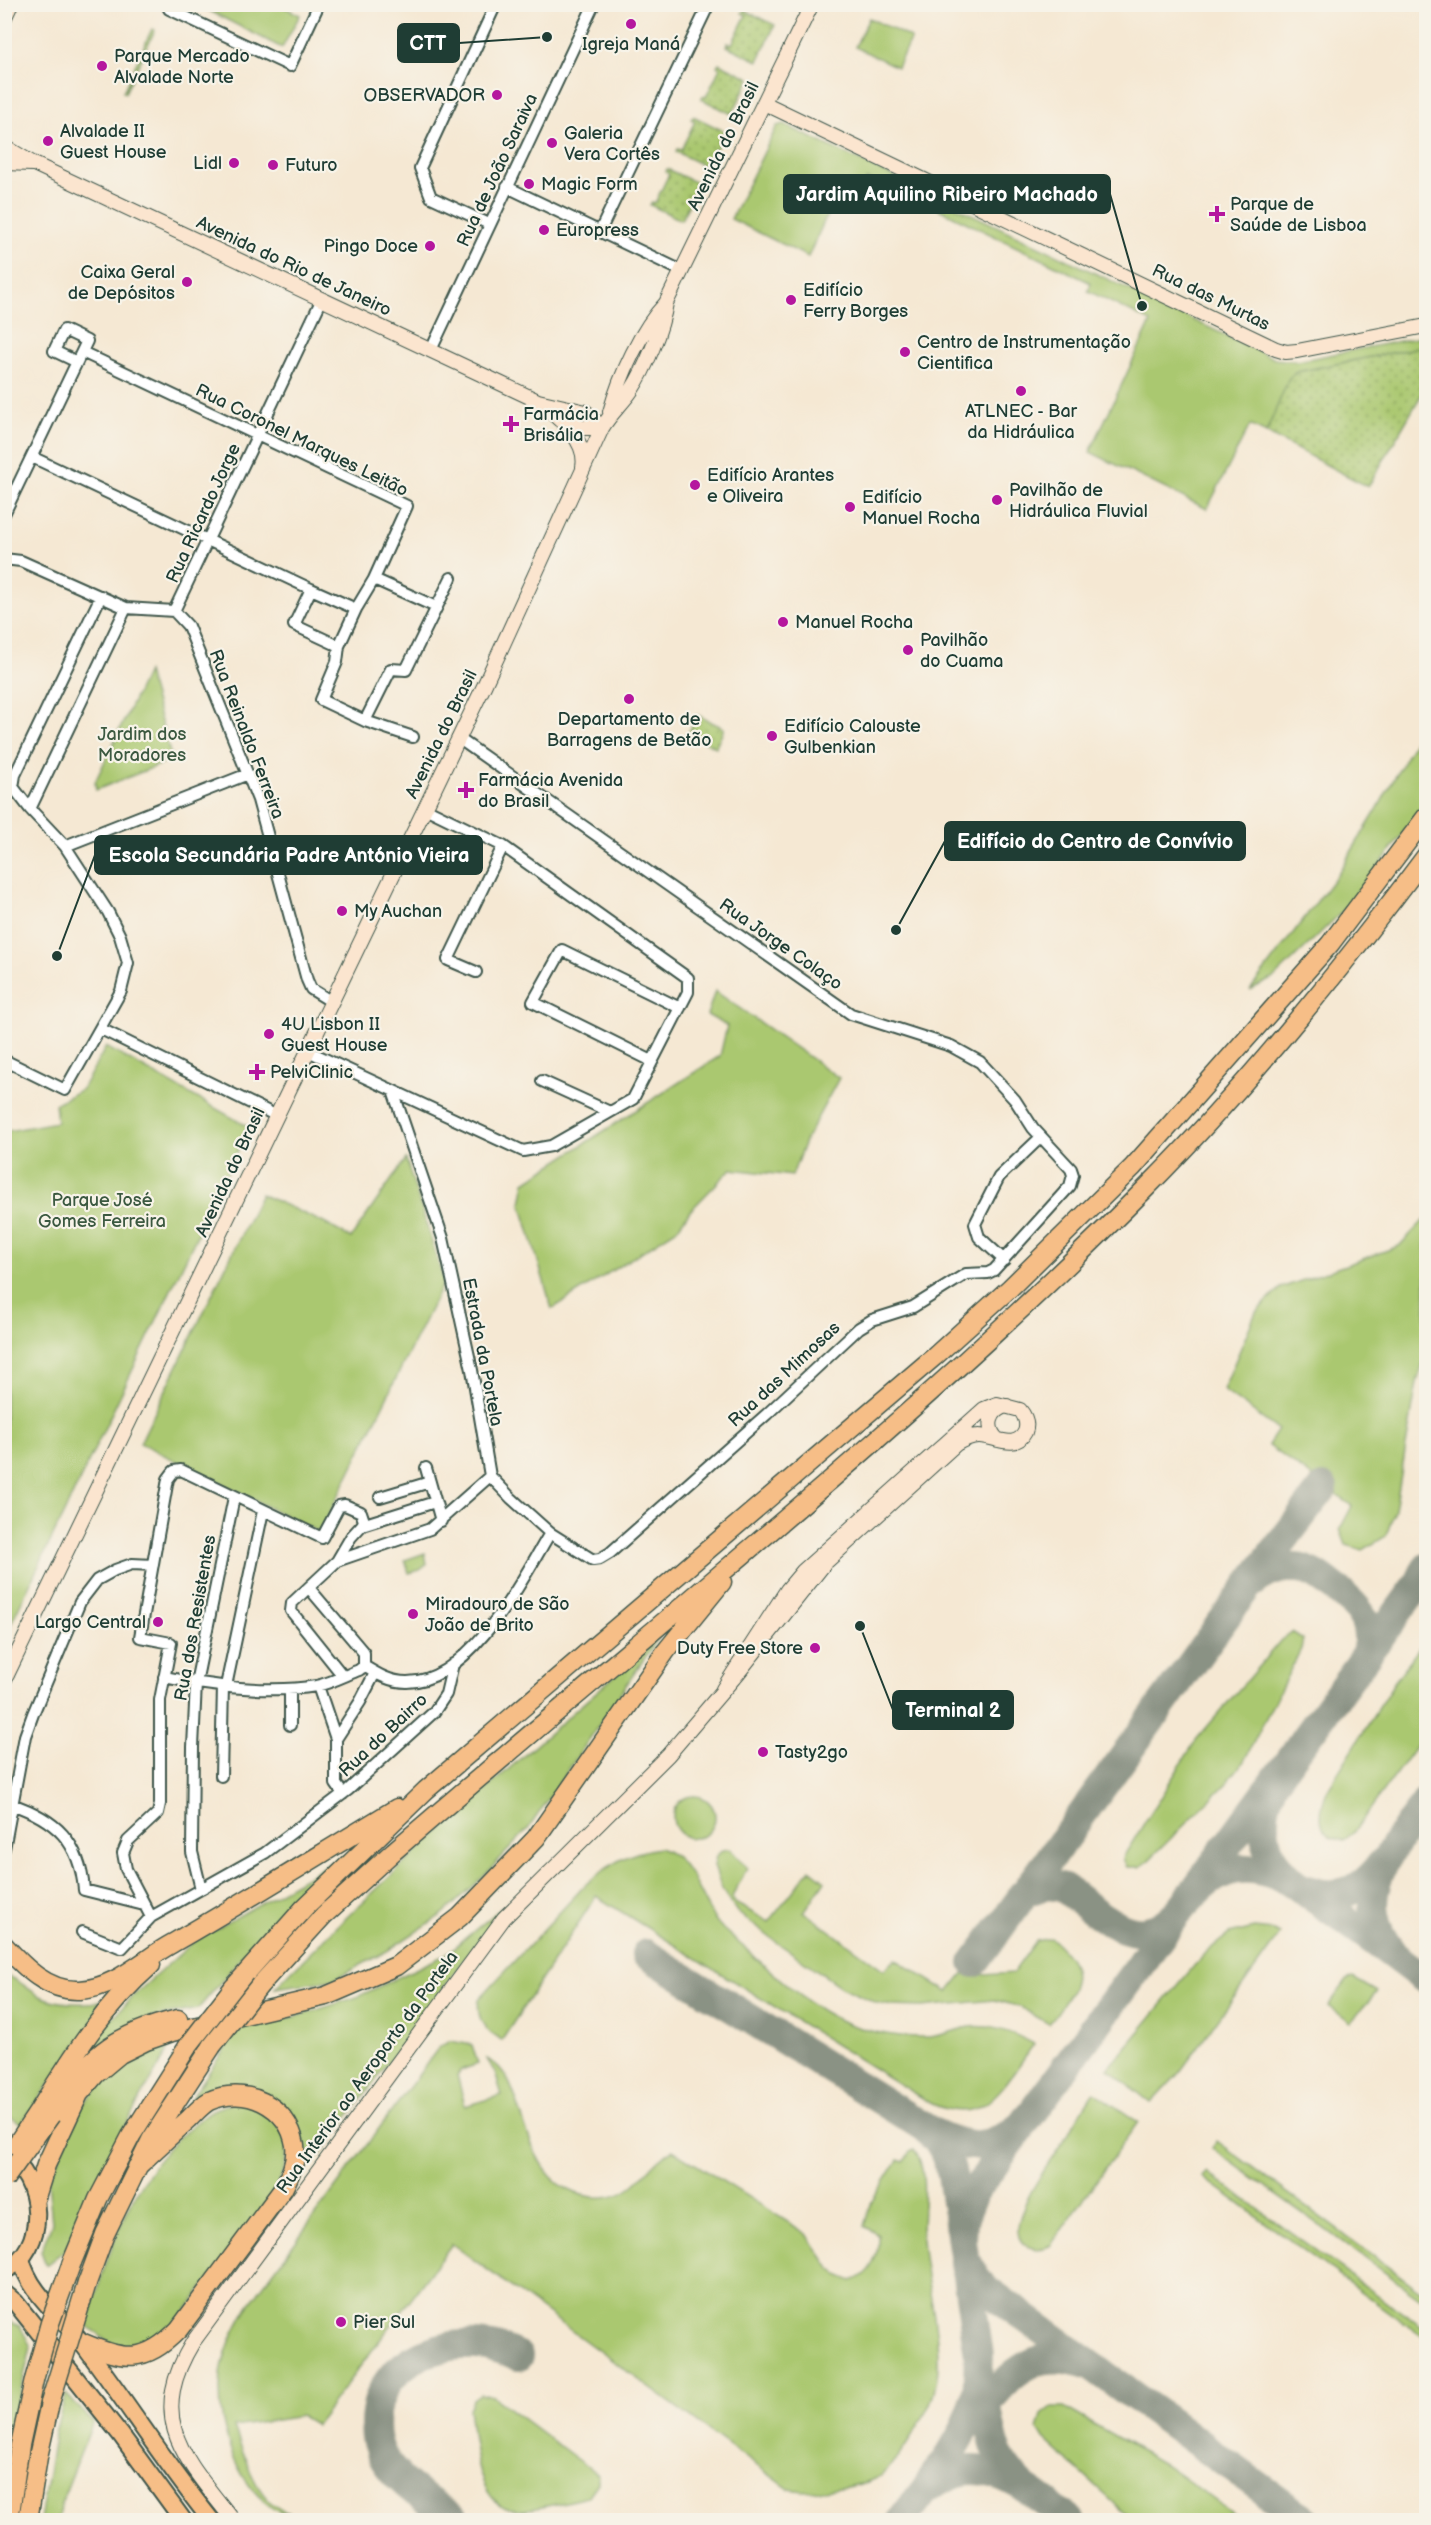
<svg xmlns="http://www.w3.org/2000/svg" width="1431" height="2525" viewBox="0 0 1431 2525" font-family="'Balsamiq Sans',sans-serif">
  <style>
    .green { fill: #aac86f; stroke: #648252; stroke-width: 1.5 }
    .garden { fill: url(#garden-dots); stroke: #648252; stroke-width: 1.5 }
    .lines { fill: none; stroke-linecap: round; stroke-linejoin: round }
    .taxiway { stroke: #8a9284; stroke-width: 30 }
    .street-casing { stroke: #3f574c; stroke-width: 14 }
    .secondary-casing { stroke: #3f574c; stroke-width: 16 }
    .primary-casing { stroke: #3f574c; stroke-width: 20 }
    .highway-casing { stroke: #3f574c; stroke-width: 21 }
    .street { stroke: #fff; stroke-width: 10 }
    .secondary { stroke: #fbe5cf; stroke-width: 14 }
    .primary { stroke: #f6be87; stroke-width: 16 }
    .highway { stroke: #f6be87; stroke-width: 18 }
    .highway-bridge-casing { stroke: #3f574c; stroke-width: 21; stroke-linecap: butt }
    .highway-bridge { stroke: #f6be87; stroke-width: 18 }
    .poi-dot { fill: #b5179e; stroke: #f7f3e8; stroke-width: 2 }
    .labels { text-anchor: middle; stroke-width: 4.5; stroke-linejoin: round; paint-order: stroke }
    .poi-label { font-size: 18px; fill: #1f3d34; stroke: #f7f3e8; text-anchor: start }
    .street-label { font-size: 18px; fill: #1f3d34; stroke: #f7f3e8 }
    .park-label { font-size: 18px; fill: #3b5940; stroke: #f7f3e8 }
    .leader { fill: none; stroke: #1f3d34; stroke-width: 2 }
    .callout-dot { fill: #1f3d34; stroke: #f7f3e8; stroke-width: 2 }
    .callout { fill: #1f3d34; stroke: #1f3d34; stroke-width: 2 }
    .callout-label { font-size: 20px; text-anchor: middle; font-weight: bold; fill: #fff }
  </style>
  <defs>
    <pattern id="garden-dots" width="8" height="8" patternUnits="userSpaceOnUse" patternTransform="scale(1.5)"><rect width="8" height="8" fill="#aac86f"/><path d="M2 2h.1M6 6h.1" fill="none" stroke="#8aa45c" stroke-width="1.8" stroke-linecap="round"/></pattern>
  </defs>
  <rect width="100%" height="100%" fill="#f7f3e8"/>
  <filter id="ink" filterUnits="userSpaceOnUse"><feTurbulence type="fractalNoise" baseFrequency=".0167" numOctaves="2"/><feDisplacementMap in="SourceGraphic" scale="12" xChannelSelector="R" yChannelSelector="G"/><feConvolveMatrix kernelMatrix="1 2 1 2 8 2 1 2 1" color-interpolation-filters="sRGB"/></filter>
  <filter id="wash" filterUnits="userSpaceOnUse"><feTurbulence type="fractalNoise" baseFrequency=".008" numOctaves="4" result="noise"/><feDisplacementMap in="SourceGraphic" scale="24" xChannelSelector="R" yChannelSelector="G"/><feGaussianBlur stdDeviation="1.35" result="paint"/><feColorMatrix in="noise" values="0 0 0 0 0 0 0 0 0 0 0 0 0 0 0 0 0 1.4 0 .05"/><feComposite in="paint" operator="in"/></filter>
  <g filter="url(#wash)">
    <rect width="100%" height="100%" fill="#f5e8d3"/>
    <path class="green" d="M198 5H280L300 15 282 48Z
      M869 18 911 38 897 67 855 47Z
      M152 29 155 30 125 93 123 92Z
      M783 124 1275 359 1298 361 1426 336V346L1297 372 1292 375 1266 433 1250 425 1207 509 1090 452 1151 322 1088 291 1091 283 916 198 897 189 895 193 867 179 861 190 842 182 808 257 731 219 777 126Z
      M147 672 172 760 96 790 95 782Z
      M1426 721V803L1351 903 1274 978 1250 990 1337 875 1375 813Z
      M715 991 839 1078 805 1141 792 1176 731 1169 690 1211 676 1230 552 1309 521 1203 525 1182 720 1056 727 1026 707 1015Z
      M106 1047 249 1127 5 1636V1127L8 1131 57 1122 55 1104 82 1089Z
      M406 1159 444 1281 320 1533 140 1443 261 1194 322 1222 351 1238Z
      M1426 1218V1355L1417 1382 1395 1510 1386 1536 1363 1550 1346 1545 1340 1529 1352 1506 1268 1445 1278 1430 1223 1390 1256 1312 1281 1288 1399 1246Z
      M425 1553 427 1564 420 1570 409 1573 405 1560Z
      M1292 1632 1303 1639 1301 1649 1244 1761 1226 1784 1146 1863 1140 1867H1127L1123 1860 1125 1854 1196 1740 1281 1640Z
      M659 1637 528 1829 483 1877 443 1914 387 1951 333 1980 275 1988C397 1864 528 1752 659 1637Z
      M1426 1639V1732L1353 1833 1344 1840C1314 1839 1319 1809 1328 1789L1395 1681Z
      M673 1817a21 21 0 1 1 42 0a21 21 0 1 1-42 0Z
      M659 1848C696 1859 697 1904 724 1930 755 1956 796 1997 831 2016 859 2031 896 2038 929 2037 941 2036 953 2031 964 2028 989 2023 1012 2032 1034 2044 1004 2084 986 2131 928 2102L596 1896 502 2040C485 2033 476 2018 479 1999L586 1884C612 1863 626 1853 659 1848Z
      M730 1849 747 1868 732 1897 735 1903 769 1922 810 1869 825 1881 804 1912 884 1970 895 1959 948 1992 970 1965 984 1975 1013 1973 1036 1941 1051 1938C1090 1972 1075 1988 1049 2024L1020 2007 995 2000 922 2007 892 2006 877 2003 841 1987 768 1936 737 1912 722 1890 714 1866 716 1856 723 1850Z
      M344 1855 265 1930 198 2009 145 2019 114 2035 79 2062 101 2031 132 1997 193 1942Z
      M505 1905 319 2156 303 2154C293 2112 288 2098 243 2089L172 2127 238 2029 298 2016 357 1997 445 1955Z
      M1255 1928 1272 1930 1280 1934 1180 2072 1151 2103 1108 2069 1204 1954 1229 1934Z
      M4 1976C18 1978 26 1988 38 1995 60 2006 83 2004 108 2001L21 2124 5 2113Z
      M1353 1978 1377 1992 1350 2022 1328 2006 1348 1979Z
      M174 2040 115 2143 66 2249 46 2265 41 2251 52 2223 48 2181 83 2105 98 2086 133 2056 153 2046Z
      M450 2041 472 2045 478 2064 461 2070 457 2075 465 2106 502 2095 495 2073 487 2059C526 2074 517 2162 567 2189 580 2196 596 2199 611 2196 641 2190 649 2160 673 2150L807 2234 829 2267 838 2275 852 2281C872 2275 879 2255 878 2235L864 2226 872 2201 898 2160 904 2162 910 2151 914 2149C930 2170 921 2212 922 2238 925 2281 939 2322 938 2366 938 2378 935 2390 931 2401 925 2417 892 2469 879 2477 861 2487 809 2494 789 2489L452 2244 316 2425 301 2416 234 2427C244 2456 257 2505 290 2513 280 2515 273 2509 266 2503 234 2476 219 2427 220 2386 221 2355 234 2330 249 2305L439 2047Z
      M1094 2092 1138 2122 1051 2245C1044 2249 1037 2250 1029 2247 996 2235 1047 2166 1057 2151 1070 2131 1082 2111 1094 2092Z
      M242 2101 265 2107 283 2130 288 2146 284 2170 275 2191 177 2323C160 2338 138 2357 114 2346 104 2341 95 2331 87 2325 108 2252 133 2169 197 2122 203 2117 209 2111 215 2109 224 2105 233 2103 242 2101Z
      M1217 2141 1426 2295V2302L1212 2148Z
      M1207 2172 1426 2330V2339L1203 2177Z
      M5 2320 20 2326 31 2347 16 2410 5 2477Z
      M66 2394 93 2422 60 2506 58 2520H40L55 2432Z
      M480 2394 494 2397 592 2470 598 2476V2483L588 2497C572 2500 528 2512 515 2510 475 2506 474 2440 469 2409L473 2399Z
      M1052 2407H1064L1167 2466 1242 2520H1133L1044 2439 1038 2429 1042 2415Z"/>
    <path class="garden" d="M744 10 775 25 758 61 727 46 728 43 732 44 746 15 742 13Z
      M719 63 750 78 732 114 701 99 703 96 706 97 720 68 717 66Z
      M693 116 724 131 707 167 676 152 677 149 681 150 695 121 691 119Z
      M667 169 699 184 681 220 650 205 652 202 655 203 669 174 666 172Z
      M1426 346V387L1368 487 1266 433 1289 378 1297 372Z
      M697 715 724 728 716 747 688 734Z"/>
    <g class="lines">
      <path class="taxiway" d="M1252 1583C1265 1573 1279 1566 1295 1568 1310 1569 1322 1578 1333 1587 1359 1606 1379 1627 1362 1662
        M1270 1791C1260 1815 1262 1843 1277 1865 1290 1884 1312 1896 1330 1909 1362 1932 1395 1956 1426 1980
        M1305 1889C1337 1902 1363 1891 1382 1863
        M1022 1895C1037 1887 1047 1882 1064 1888 1084 1903 1106 1924 1130 1930 1192 1946 1193 1825 1298 1886
        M1391 1951C1347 1896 1394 1846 1426 1802
        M646 1954 932 2132C964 2148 987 2152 1017 2129
        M974 1963 1248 1586 1323 1488
        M962 2238 963 2220 974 2192 1419 1583 1426 1568
        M964 2257 977 2280 991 2293 1305 2520
        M985 2394C990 2427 993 2460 1020 2483
        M975 2420C1006 2378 1029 2345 1087 2364
        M927 2489C980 2444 1026 2489 1070 2520
        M455 2520C431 2502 398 2484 383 2457 375 2443 374 2427 376 2412 386 2349 469 2330 518 2356
        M902 2520C930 2482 964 2445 976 2397 979 2383 978 2369 979 2355L952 2175C947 2157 942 2142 926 2129"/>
    </g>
  </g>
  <g filter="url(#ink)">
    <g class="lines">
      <defs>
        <path id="street" d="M171 4 169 9 290 66 319 4
          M507 187 682 271
          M489 224 431 197 420 168 496 4
          M600 231 709 4
          M431 350 594 4
          M82 352 407 506 374 579 356 609 339 646 294 625 311 589 356 609
          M32 457 311 589
          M4 514 87 341 64 330 54 351 77 362
          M4 559 21 561 126 608 174 611
          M374 579 436 607
          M174 611 188 626 258 800 307 980 311 989 332 1002
          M174 611 322 299
          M339 646 337 662 321 700 365 721 413 737
          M365 721 391 669 406 670 451 578
          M30 809 126 608
          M65 846 248 774
          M476 972 448 960 503 846
          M101 1029 277 1116
          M308 1051 523 1151 551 1146 633 1099 688 992V978L503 846 425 808
          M4 1060 65 1090 121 991 128 963 120 936 108 912 65 846 30 809 13 787 15 775 101 596
          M652 1061 533 1002 562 950 680 1008
          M542 1081 610 1112
          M393 1091 443 1238 472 1370 490 1476 511 1498 550 1533 593 1560 600 1559 610 1553 767 1414 859 1328 872 1320 913 1307 966 1274 988 1273 994 1270 1070 1186 1073 1175 1071 1169 1033 1128 1015 1100 980 1062 951 1046 851 1014 458 738
          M1004 1260 979 1237 975 1224 999 1177 1041 1137
          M426 1468 441 1521
          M380 1497 430 1482
          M337 1561 351 1537 362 1525 435 1502
          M309 1588 364 1653V1666
          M364 1666C377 1674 390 1682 407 1682 470 1682 522 1580 550 1533
          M343 1676 291 1611 292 1603 337 1561 430 1529 490 1476
          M164 1677C212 1686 267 1694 316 1686 331 1683 346 1675 359 1670L364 1666
          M226 1686 263 1511
          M318 1686 336 1739
          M290 1725V1689
          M221 1776 223 1686
          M343 1794 336 1784V1739L360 1702 375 1673
          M11 1804C56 1819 80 1842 84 1890L144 1905
          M4 1849 25 1736 33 1714 80 1602 97 1580 115 1570 132 1564 153 1565
          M201 1889 192 1852 193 1747 196 1683 234 1497
          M151 1917 126 1869 123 1853 128 1841 158 1813 160 1804V1700L171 1643 140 1637 168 1479 174 1471 181 1470 322 1538 339 1506 345 1505 361 1512 364 1521 362 1525
          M82 1932 122 1948 151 1917 265 1853 348 1790 434 1712 446 1694 453 1664"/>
        <path id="secondary" d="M4 19 11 4
          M764 103 1276 349 1286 352 1297 351 1426 326
          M4 146 34 164 538 401 586 412 602 428
          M4 163 32 164
          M539 402C558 418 588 440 583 467
          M610 412C620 376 641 329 666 303
          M559 416 583 428H602
          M998 1440C985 1428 989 1410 1007 1406
          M4 1681 484 686 602 428C610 414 622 404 631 391 646 368 662 329 666 303L812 4
          M233 2520C185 2458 145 2421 193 2342L504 1918 668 1755 738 1673 825 1563 956 1444C963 1440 970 1436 978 1436 993 1435 1015 1452 1025 1432 1028 1424 1025 1416 1020 1410L997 1404 984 1409 803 1571 787 1590 723 1689"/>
        <path id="primary" d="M4 2154C45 2178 49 2249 4 2271
          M21 2258C28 2292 62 2317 82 2343 126 2401 165 2463 211 2520
          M4 2293 15 2302 121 2435 183 2520"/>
        <path id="highway" d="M4 1945C24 1967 48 1992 80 1990 116 1988 143 1959 173 1943 248 1900 322 1853 397 1808
          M260 1985 324 1915 394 1851C646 1632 912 1425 1147 1187 1248 1085 1340 971 1426 856
          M233 1988 304 1908 426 1790 934 1357 1010 1288 1133 1167 1330 944 1426 817
          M40 2109C71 2058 105 2005 151 1965
          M51 2115C86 2058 112 2034 178 2019
          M36 2197 46 2165 79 2094 96 2074 120 2054 146 2041 172 2032 326 1996 396 1966 460 1917 536 1838 666 1651 722 1582
          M72 2262 98 2199 131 2136 188 2046
          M87 2283 105 2234 151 2140 212 2046
          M81 2342C124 2360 144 2365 179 2329L283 2189C290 2175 297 2161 295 2145 288 2105 245 2085 209 2101 202 2105 195 2113 189 2119 171 2135 154 2151 137 2167
          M9 2520 20 2445 34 2380
          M28 2520 38 2457 50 2403"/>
      </defs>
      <use href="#street" class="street-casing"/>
      <use href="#secondary" class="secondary-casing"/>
      <use href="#primary" class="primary-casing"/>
      <use href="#highway" class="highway-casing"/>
      <use href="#street" class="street"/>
      <use href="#secondary" class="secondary"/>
      <use href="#primary" class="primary"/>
      <use href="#highway" class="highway"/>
      <defs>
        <path id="highway-bridge" d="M188 2046 233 1988
          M212 2046 260 1985
          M16 2145 40 2109
          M4 2180 51 2115
          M34 2380 50 2323 72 2262
          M50 2403 87 2283"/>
      </defs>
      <use href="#highway-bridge" class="highway-bridge-casing"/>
      <use href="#highway-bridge" class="highway-bridge"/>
    </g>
  </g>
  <g class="poi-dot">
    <circle cx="631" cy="24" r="6"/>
    <circle cx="102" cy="66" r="6"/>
    <circle cx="497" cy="95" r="6"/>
    <circle cx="48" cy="141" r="6"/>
    <circle cx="552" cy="143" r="6"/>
    <circle cx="234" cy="163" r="6"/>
    <circle cx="273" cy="165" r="6"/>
    <circle cx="529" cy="184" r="6"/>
    <path d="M1214 205h6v6h6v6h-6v6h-6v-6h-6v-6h6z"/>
    <circle cx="544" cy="230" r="6"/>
    <circle cx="430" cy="246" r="6"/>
    <circle cx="187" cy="282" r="6"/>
    <circle cx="791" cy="300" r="6"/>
    <circle cx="905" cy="352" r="6"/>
    <circle cx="1021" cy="391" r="6"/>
    <path d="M508 415h6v6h6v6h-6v6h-6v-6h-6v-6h6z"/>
    <circle cx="695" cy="485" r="6"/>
    <circle cx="997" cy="500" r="6"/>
    <circle cx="850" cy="507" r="6"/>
    <circle cx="783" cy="622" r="6"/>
    <circle cx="908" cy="650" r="6"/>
    <circle cx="629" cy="699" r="6"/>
    <circle cx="772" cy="736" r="6"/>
    <path d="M463 781h6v6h6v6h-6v6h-6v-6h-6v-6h6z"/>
    <circle cx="342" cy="911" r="6"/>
    <circle cx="269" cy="1034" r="6"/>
    <path d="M254 1063h6v6h6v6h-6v6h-6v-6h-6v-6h6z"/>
    <circle cx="413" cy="1614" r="6"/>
    <circle cx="158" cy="1622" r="6"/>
    <circle cx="815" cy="1648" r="6"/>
    <circle cx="763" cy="1752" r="6"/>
    <circle cx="341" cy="2322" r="6"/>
  </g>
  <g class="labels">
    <g class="poi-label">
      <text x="631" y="50" text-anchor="middle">Igreja Maná</text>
      <text x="114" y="62">Parque Mercado<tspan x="114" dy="21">Alvalade Norte</tspan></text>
      <text x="485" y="101" text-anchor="end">OBSERVADOR</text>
      <text x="60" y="137">Alvalade II<tspan x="60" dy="21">Guest House</tspan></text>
      <text x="564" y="139">Galeria<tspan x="564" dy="21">Vera Cortês</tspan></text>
      <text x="222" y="169" text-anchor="end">Lidl</text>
      <text x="285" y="171">Futuro</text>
      <text x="541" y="190">Magic Form</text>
      <text x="1230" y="210">Parque de<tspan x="1230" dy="21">Saúde de Lisboa</tspan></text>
      <text x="556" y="236">Europress</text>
      <text x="418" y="252" text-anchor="end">Pingo Doce</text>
      <text x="175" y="278" text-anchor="end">Caixa Geral<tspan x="175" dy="21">de Depósitos</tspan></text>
      <text x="803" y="296">Edifício<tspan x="803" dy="21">Ferry Borges</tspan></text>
      <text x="917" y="348">Centro de Instrumentação<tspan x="917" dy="21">Cientifica</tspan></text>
      <text x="1021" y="417" text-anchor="middle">ATLNEC - Bar<tspan x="1021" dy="21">da Hidráulica</tspan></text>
      <text x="523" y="420">Farmácia<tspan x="523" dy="21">Brisália</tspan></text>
      <text x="707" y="481">Edifício Arantes<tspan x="707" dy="21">e Oliveira</tspan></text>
      <text x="1009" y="496">Pavilhão de<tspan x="1009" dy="21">Hidráulica Fluvial</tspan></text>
      <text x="862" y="503">Edifício<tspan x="862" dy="21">Manuel Rocha</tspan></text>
      <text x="795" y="628">Manuel Rocha</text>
      <text x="920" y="646">Pavilhão<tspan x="920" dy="21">do Cuama</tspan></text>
      <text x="629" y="725" text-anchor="middle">Departamento de<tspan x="629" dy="21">Barragens de Betão</tspan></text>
      <text x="784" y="732">Edifício Calouste<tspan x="784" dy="21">Gulbenkian</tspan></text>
      <text x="478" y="786">Farmácia Avenida<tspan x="478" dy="21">do Brasil</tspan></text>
      <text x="354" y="917">My Auchan</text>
      <text x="281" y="1030">4U Lisbon II<tspan x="281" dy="21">Guest House</tspan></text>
      <text x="270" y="1078">PelviClinic</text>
      <text x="425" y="1610">Miradouro de São<tspan x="425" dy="21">João de Brito</tspan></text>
      <text x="146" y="1628" text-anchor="end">Largo Central</text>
      <text x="803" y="1654" text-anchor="end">Duty Free Store</text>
      <text x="775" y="1758">Tasty2go</text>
      <text x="353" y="2328">Pier Sul</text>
    </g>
    <g class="street-label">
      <text transform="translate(723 146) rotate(-64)" y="6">Avenida do Brasil</text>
      <text transform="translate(497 170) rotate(-65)" y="6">Rua de João Saraiva</text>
      <text transform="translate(294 266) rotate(25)" y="6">Avenida do Rio de Janeiro</text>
      <text transform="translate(1211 297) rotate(26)" y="6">Rua das Murtas</text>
      <text transform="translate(302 440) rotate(26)" y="6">Rua Coronel Marques Leitão</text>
      <text transform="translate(203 513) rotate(-65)" y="6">Rua Ricardo Jorge</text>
      <text transform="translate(247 734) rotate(69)" y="6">Rua Reinaldo Ferreira</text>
      <text transform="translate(441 734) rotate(-64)" y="6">Avenida do Brasil</text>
      <text transform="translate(781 944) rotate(35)" y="6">Rua Jorge Colaço</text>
      <text transform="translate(230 1172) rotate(-65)" y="6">Avenida do Brasil</text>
      <text transform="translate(483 1352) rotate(79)" y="6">Estrada da Portela</text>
      <text transform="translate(784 1374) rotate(-43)" y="6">Rua das Mimosas</text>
      <text transform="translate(195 1618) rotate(-80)" y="6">Rua dos Resistentes</text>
      <text transform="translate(383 1735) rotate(-43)" y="6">Rua do Bairro</text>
      <text transform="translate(367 2072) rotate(-54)" y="6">Rua Interior ao Aeroporto da Portela</text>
    </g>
    <g class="park-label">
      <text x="142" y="740">Jardim dos<tspan x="142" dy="21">Moradores</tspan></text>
      <text x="102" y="1206">Parque José<tspan x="102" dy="21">Gomes Ferreira</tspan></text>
    </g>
  </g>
  <path class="leader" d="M547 37L459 43M1142 306L1110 194M896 930L945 841M57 956L95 855M860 1626L893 1710"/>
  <g class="callout-dot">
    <circle cx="547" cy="37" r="6"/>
    <circle cx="1142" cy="306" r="6"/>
    <circle cx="896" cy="930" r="6"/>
    <circle cx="57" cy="956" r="6"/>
    <circle cx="860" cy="1626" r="6"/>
  </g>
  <g class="callout">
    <rect x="398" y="24" width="61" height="38" rx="6"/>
    <rect x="784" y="175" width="326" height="38" rx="6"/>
    <rect x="945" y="822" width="300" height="38" rx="6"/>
    <rect x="95" y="836" width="387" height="38" rx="6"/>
    <rect x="893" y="1691" width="120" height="38" rx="6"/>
  </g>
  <g class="callout-label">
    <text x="428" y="50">CTT</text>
    <text x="947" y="201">Jardim Aquilino Ribeiro Machado</text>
    <text x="1095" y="848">Edifício do Centro de Convívio</text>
    <text x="289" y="862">Escola Secundária Padre António Vieira</text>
    <text x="953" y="1717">Terminal 2</text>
  </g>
  <rect width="1431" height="2525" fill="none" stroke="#f7f3e8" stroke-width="24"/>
</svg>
